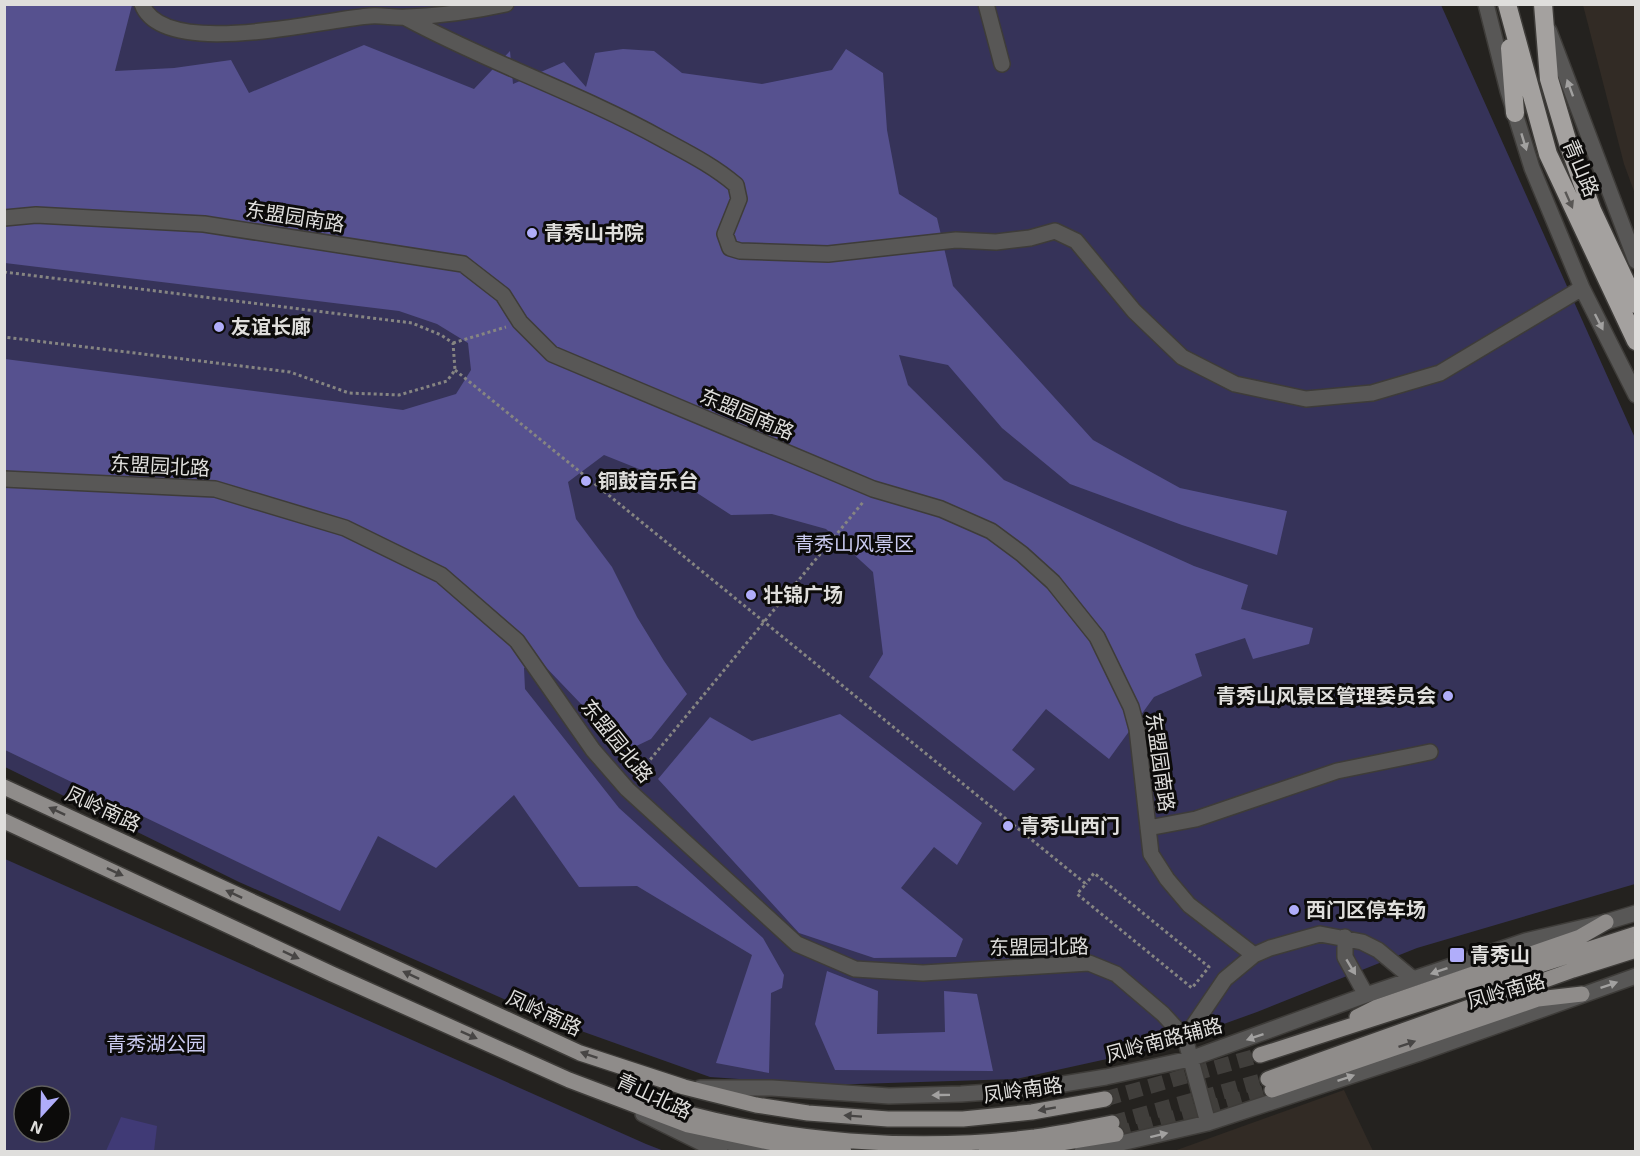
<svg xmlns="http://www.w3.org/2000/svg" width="1640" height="1156" viewBox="0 0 1640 1156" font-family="'Exo 2','Noto Sans SC',sans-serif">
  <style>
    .built { fill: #322b25 }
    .green { fill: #363359; fill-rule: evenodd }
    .forest { fill: #56518f }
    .water { fill: #403a76 }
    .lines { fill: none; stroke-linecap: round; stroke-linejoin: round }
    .major-tunnel { stroke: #403e3b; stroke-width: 15; stroke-dasharray: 15 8; stroke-linecap: butt }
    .minor-casing { stroke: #3e3c39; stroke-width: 18 }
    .major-casing { stroke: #3e3c39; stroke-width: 18 }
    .highway-casing { stroke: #3e3c39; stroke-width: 21 }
    .path { stroke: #868582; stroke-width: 3; stroke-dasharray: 3 3; stroke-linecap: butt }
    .minor { stroke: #585756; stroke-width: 15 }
    .major { stroke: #8f8c8a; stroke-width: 15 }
    .highway { stroke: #a4a19f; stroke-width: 18 }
    .oneway { fill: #a2a1a0 }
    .oneway2 { fill: #585654 }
    .oneway3 { fill: #474544 }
    .poi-dot { fill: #b0adfa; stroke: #0c0b0a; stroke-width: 2 }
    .labels { text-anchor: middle; stroke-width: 6; stroke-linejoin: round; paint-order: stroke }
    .street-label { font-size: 20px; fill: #dfdedc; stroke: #0c0b0a }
    .poi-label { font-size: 20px; font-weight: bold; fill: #dfdedc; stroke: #0c0b0a; text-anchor: start }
    .park-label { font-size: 20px; fill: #cbcbf0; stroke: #0c0b0a }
  </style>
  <rect width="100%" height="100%" fill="#24221f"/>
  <path class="built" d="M1583 5H1635V194L1624 164Z
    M1344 1090 1373 1151H1174Z"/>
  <path class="green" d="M4 5H1441L1635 438V884L1417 948 1257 1012 1157 1048 1016 1079 825 1085 710 1077 556 1022 239 882 5 767Z
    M5 859 646 1144 664 1151 5 1152ZM24 1096H60V1132H24Z"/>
  <path class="forest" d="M5 5H132L115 71 174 68 231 60 249 93 364 45 474 89 510 51 513 84 564 62 586 87 595 53 623 49 654 51 682 73 762 84 832 70 846 49 883 73 887 130 899 194 937 218 953 286 1093 440 1180 488 1287 511 1277 555 1182 525 1070 484 1002 428 948 365 899 355 908 385 1004 480 1194 566 1248 585 1241 609 1313 628 1309 644 1253 659 1245 638 1195 654 1202 676 1154 697 1109 759 1046 709 1012 750 1035 769 1014 791 869 677 883 654 873 572 826 529 772 514 731 515 694 491 604 455 568 482 576 519 612 567 637 617 664 661 687 694 651 739 626 751 538 659 524 668 525 689 619 808 763 938 784 975 782 988 771 993 769 1073 716 1063 752 955 637 886 579 887 514 795 436 868 378 836 340 911 5 750V359L403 410 456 394 471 370 468 343 437 324 399 311 5 263Z
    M840 714 982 823 957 865 934 847 901 888 963 939 956 957 874 958 799 933 658 779 710 717 752 741Z
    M827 971 878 991 877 1034 945 1032 944 991 977 994 993 1071 835 1070 815 1024Z"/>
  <path class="water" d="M121 1117 157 1126 154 1151H106Z"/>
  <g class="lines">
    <path class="major-tunnel" d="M1105 1099 1260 1055
      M1112 1123 1268 1079
      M1116 1134 1272 1090"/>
    <defs>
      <path id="minor" d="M142 4C163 61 324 19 370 16 382 15 395 18 407 17 440 16 474 11 506 4
        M986 4 1002 64
        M1486 4 1508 91 1532 168 1582 288 1636 395
        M406 18C489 63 579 93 662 139 688 153 714 166 736 185L739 199 725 234 730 248 740 251 828 254 956 240 996 242 1030 238 1055 231 1076 241 1134 311 1182 357 1235 384 1306 399 1372 393 1440 373 1582 288
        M1549 31 1636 261
        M4 218 36 215 204 224 463 264 503 295 520 322 552 354 873 489 941 509 991 531 1022 554 1053 582 1097 637 1131 707 1137 729 1151 854 1167 879 1189 905 1254 955
        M4 479 215 489 345 528 441 575 517 641 593 750 627 789 797 944 855 969 923 973 1089 963 1116 974 1163 1014 1185 1038
        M1148 828 1196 819 1337 771 1430 752
        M1345 937V957L1366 995
        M700 1088H772L889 1096 961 1094 1033 1089 1106 1077 1190 1059 1366 995 1525 941 1606 922 1636 913
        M643 1114 720 1152
        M1208 1123 1185 1038 1225 979 1254 955 1270 948 1320 934 1362 942 1378 950 1413 979
        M702 1136 771 1152
        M1082 1152 1208 1123 1417 1054 1636 976"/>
      <path id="major" d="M4 787 580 1053 684 1087 756 1105 808 1113 888 1119H963L1032 1112 1105 1099
        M4 821 332 974 569 1080 688 1125 783 1145 844 1152
        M1357 1017 1377 1007 1580 937 1606 922
        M1260 1055 1636 934
        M1268 1079 1573 970 1636 950
        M1272 1090 1538 999 1582 994
        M667 1108C785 1142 913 1152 1035 1137 1061 1133 1087 1128 1112 1123
        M986 1152 1036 1147 1116 1134"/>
      <path id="highway" d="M1507 4 1548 154 1636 341
        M1543 4 1549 79 1568 143 1592 210 1636 304
        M1510 48 1515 113"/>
    </defs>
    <use href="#minor" class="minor-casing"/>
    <use href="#major" class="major-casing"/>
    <use href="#highway" class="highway-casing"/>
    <path class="path" d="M4 272 412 323 441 335 453 343 455 370 447 381 399 395 349 393 290 372 4 337
      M453 343 506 327
      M455 370 1086 884 1077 894 1192 988 1209 967 1094 873 1086 884
      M635 778 864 501"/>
    <use href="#minor" class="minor"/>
    <use href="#major" class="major"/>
    <use href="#highway" class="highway"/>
  </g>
  <defs><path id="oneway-solid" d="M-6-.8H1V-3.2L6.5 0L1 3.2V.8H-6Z" transform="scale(1.5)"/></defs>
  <g class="oneway">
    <use href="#oneway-solid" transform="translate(1570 88) rotate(-110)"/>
    <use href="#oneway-solid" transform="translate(1524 142) rotate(73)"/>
    <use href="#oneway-solid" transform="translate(1599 322) rotate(63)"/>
    <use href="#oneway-solid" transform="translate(1351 967) rotate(59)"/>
    <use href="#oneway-solid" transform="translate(1439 971) rotate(161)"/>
    <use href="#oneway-solid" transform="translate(1609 985) rotate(-19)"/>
    <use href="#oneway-solid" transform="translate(1255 1037) rotate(161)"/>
    <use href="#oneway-solid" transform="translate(1346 1078) rotate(-19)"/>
    <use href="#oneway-solid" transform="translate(941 1095) rotate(179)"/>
    <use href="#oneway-solid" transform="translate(1159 1135) rotate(-14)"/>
  </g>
  <use class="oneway2" href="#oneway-solid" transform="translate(1569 200) rotate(66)"/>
  <g class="oneway3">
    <use href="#oneway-solid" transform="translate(57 811) rotate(-155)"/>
    <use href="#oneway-solid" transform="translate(115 872) rotate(25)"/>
    <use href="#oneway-solid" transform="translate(234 894) rotate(-155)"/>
    <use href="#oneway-solid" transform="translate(291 955) rotate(25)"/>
    <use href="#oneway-solid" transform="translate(411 975) rotate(-155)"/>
    <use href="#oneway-solid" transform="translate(469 1035) rotate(24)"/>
    <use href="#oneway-solid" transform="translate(1407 1044) rotate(-19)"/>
    <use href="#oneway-solid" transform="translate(589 1055) rotate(-161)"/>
    <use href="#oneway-solid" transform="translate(1047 1109) rotate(170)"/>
    <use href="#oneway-solid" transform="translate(853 1116) rotate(-176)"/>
  </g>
  <g class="poi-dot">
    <circle cx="532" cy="233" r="6"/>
    <circle cx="219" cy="327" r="6"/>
    <circle cx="586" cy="481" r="6"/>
    <circle cx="751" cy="595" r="6"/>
    <circle cx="1448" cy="696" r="6"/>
    <circle cx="1008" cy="826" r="6"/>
    <circle cx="1294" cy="910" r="6"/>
    <rect x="1449" y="947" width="16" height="16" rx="3"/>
  </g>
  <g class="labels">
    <g class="street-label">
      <text transform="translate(1581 168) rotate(67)" y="7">青山路</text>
      <text transform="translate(295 217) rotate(9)" y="7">东盟园南路</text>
      <text transform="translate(747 414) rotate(23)" y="7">东盟园南路</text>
      <text transform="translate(160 466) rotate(3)" y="7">东盟园北路</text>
      <text transform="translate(617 741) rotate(51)" y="7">东盟园北路</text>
      <text transform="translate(1160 762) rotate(82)" y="7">东盟园南路</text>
      <text transform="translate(103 809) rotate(25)" y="7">凤岭南路</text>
      <text transform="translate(1039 947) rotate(-1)" y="7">东盟园北路</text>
      <text transform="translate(1506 991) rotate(-16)" y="7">凤岭南路</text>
      <text transform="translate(544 1013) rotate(25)" y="7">凤岭南路</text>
      <text transform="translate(1164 1040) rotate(-15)" y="7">凤岭南路辅路</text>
      <text transform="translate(1023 1090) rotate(-8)" y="7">凤岭南路</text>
      <text transform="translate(654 1096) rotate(25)" y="7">青山北路</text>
    </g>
    <g class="poi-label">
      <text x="544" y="240">青秀山书院</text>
      <text x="231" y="334">友谊长廊</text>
      <text x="598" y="488">铜鼓音乐台</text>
      <text x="763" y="602">壮锦广场</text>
      <text x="1436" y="703" text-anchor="end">青秀山风景区管理委员会</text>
      <text x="1020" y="833">青秀山西门</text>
      <text x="1306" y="917">西门区停车场</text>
      <text x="1470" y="962">青秀山</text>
    </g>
    <g class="park-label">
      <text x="854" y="551">青秀山风景区</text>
      <text x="156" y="1051">青秀湖公园</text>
    </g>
  </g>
  <rect width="1640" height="1156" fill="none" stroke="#dfdedc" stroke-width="12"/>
  <g transform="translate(42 1114) rotate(202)"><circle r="28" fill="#0c0b0a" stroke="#605f5e" stroke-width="1.5"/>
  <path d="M0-4.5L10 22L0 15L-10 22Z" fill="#b0adfa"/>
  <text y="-9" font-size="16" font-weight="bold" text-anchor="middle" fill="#dfdedc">N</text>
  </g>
</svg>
